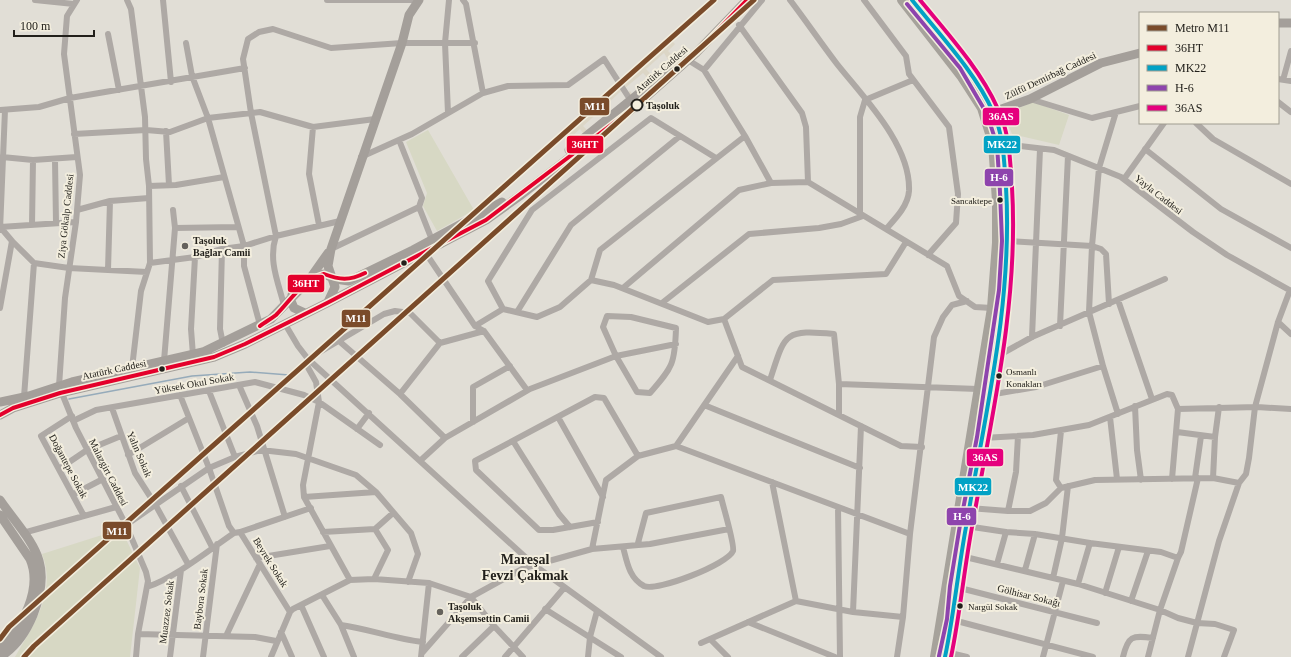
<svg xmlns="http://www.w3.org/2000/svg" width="1291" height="657" viewBox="0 0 1291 657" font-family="'Times New Roman',serif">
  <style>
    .built { fill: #dcd6c6; fill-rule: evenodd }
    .green { fill: #d7d8c4 }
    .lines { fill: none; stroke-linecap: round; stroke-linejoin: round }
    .stream { stroke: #96abba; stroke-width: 1.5 }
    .street { stroke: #aea9a5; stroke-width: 6 }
    .secondary { stroke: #a49f9a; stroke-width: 9 }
    .primary { stroke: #a6a29b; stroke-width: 10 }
    .bus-1-casing { stroke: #f3eede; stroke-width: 7 }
    .bus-2-casing { stroke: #f3eede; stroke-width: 7 }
    .bus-3-casing { stroke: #f3eede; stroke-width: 7 }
    .bus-4-casing { stroke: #f3eede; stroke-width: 7 }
    .bus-1 { stroke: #e4002b; stroke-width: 4 }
    .bus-2 { stroke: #02a2c5; stroke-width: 4 }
    .bus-3 { stroke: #8e44ad; stroke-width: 4 }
    .bus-4 { stroke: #e5007d; stroke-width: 4 }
    .metro-1-casing { stroke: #f3eede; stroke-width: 8 }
    .metro-1 { stroke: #7a4b2a; stroke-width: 5 }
    .bus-dot { fill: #22201b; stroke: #f3eede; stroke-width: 1.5 }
    .stop-dot { fill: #f3eede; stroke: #22201b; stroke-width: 2 }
    .poi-dot { fill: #65625c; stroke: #f3eede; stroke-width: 1.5 }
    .labels { text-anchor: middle; stroke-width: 4; stroke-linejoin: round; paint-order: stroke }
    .bus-label { font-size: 9px; fill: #22201b; stroke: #f3eede; text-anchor: start }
    .street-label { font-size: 10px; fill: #22201b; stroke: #f3eede }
    .stop-label { font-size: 10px; font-weight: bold; fill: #22201b; stroke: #f3eede; text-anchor: start }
    .poi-label { font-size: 10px; font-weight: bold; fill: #22201b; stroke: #f3eede; text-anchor: start }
    .district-label { font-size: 14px; font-weight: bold; fill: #22201b; stroke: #f3eede }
    .line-badge { stroke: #f3eede; stroke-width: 1.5 }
    .badge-label { font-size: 11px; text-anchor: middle; font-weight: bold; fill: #fff }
  </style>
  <rect width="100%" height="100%" fill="#e1ded6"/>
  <path class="built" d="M672 41 675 44 668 51 671 54 673 52 677 60 683 54 686 57 581 151 583 133 580 129 570 138 567 134ZM664 53 669 61 671 60 673 63 655 79 646 69ZM643 73 652 82 632 94 630 91 628 92 625 88ZM621 91 627 99 613 117 604 107ZM601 110 610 120 587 130 583 126Z"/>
  <path class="green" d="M1033 102 1069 115 1059 145 1012 134 1007 122 1008 113Z
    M428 130 474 210 437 231 423 206 427 193 406 142Z
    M121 529 140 568 130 657H15C34 625 57 591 42 554Z"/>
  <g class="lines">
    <path class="stream" d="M69 399 192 376 250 372 289 375"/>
    <path class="street" d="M35 0 74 4
      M77 0 67 16 64 54 80 175 76 222 65 298 59 386 76 428 126 525 146 572 148 581 138 634 136 657
      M127 0 131 9 145 117 146 159 149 186 150 263 141 291 132 368
      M163 0 171 82
      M327 0H416
      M463 0 466 4 483 93
      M790 0C806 21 821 43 837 64 864 98 911 145 909 191 908 206 895 219 886 229
      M864 0 906 56 909 74 949 127 958 194 956 223 928 255
      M739 25 802 113 806 127 808 182
      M108 34 119 90
      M186 43 192 76 208 118 244 246V266L260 325
      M684 55 688 60 704 70 745 136 771 183 808 182 947 266 959 296 975 307 992 308
      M704 70 762 0
      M1278 79 1291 81
      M1283 80 1291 51
      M1030 99 1092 118 1140 106
      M1278 102 1291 112
      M0 110 39 107 70 98 245 68
      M1116 112 1099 168 1092 246 1089 312 1103 366 1118 414
      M448 113 445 43 449 0
      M1196 123 1213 139 1291 184
      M313 127 309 174 319 225
      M166 131 169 185
      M74 134 146 130 170 132 208 118 260 112 313 127 375 119
      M399 140 422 198 419 207 432 240
      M1003 144 1054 150 1121 177 1193 232 1227 255 1291 291
      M1145 149 1221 209 1291 248
      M2 157 33 160 77 157
      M361 157 412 134 483 93 508 86 568 85 604 59 631 101
      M716 158 651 118 532 210 488 281 503 309 537 317 560 307 591 280 614 285 708 322 724 319 742 367 901 446 922 447
      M55 160 56 223
      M1124 179 1164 123
      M149 186 176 185 224 177
      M77 210 110 201 149 198
      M860 213V117L865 100 913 80
      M32 225 33 160
      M0 227 76 222
      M1 228 12 241 34 263 69 268 147 272
      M175 228 237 227
      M0 230 5 110
      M1008 241 1092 246 1101 249 1106 254 1109 304
      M222 249 220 329 223 344
      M331 249 419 207
      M425 252 475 326 484 331 527 390
      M150 263 195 257 222 249 244 246 276 236 340 221
      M108 270 110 201
      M591 280 600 250 745 136
      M623 288 739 190 771 183
      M1118 300 1152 399
      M662 303 749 234 819 228 841 224 863 216
      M284 305C278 282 268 260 276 236L251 113 243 59 248 39 259 32 273 29 331 48 402 43H475
      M0 308 12 241
      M517 312 571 225 680 136
      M607 316 631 317 676 328C675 363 673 367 650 393L637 392 616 356 603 327Z
      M724 319 773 280 886 274 906 242
      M1278 322 1291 334
      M285 324 298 346 308 359 534 565 661 657
      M475 326 503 309
      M1060 326 1068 156
      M1032 337 1040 149
      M339 341 400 394 445 438
      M193 355 191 329 195 257
      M994 358 1032 337 1165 279
      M164 361 175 228 173 210
      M770 380C785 334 783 329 834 334L839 384V415
      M839 384 978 389
      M239 385 257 426 285 517
      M209 391 235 457
      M400 394 440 343 484 331
      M180 395 209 468 229 526 234 533 240 532 290 612
      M989 395 1036 387 1103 366
      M24 397 34 263
      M704 405 860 468
      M1135 406 1137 450 1141 480
      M112 408 135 473 155 504 188 564
      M72 416 41 436 84 516
      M558 417 603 497
      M1110 417 1117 479
      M73 421 96 410 255 382 304 395 319 402 380 445
      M473 422V387L510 366
      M357 429 369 413
      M1177 432 1215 437
      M983 438 1033 435 1089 425 1167 394 1172 395 1178 409 1257 407 1291 409
      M513 441 559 514 570 527
      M676 446 910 534
      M128 455 189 418
      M421 460 445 438 530 389 616 356 676 344
      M59 469 87 450 121 436
      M1195 478 1201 436
      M1213 478 1215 437 1219 407
      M1172 479 1178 409
      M772 482 796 601 853 612 903 617
      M181 486 212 547
      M1061 488 1056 480 1061 431
      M74 494 103 479
      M304 497 376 492
      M838 507 840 657
      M969 508 1008 511H1030L1046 503 1061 488 1095 480 1213 478 1239 483
      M1008 511 1016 472 1018 436
      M598 522 553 530H539L476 470 475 461 595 397 604 398 638 456
      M126 525 209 468 235 457 257 451H270L296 454 356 475 376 492 411 533 418 554 408 582
      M966 526 1006 532 1035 534 1090 543 1161 552 1178 558 1160 610 1148 657
      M240 532 311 508
      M323 532 375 529 393 513
      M23 533 116 507
      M623 547C627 562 629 578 644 586 657 592 728 564 733 551 735 545 723 506 721 497L646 513 638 543
      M592 549 606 480 638 456 676 446 738 356
      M961 556 1078 584 1160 610 1178 618 1197 623 1215 624 1234 630 1224 657
      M256 558 330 546
      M1178 558 1181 552 1198 478
      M997 564 1006 532
      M1025 570 1035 534
      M1053 578 1062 538 1068 486
      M374 579 388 550 375 529
      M350 580 304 497 303 485 319 402 316 382 306 364 308 359 384 314 395 311 410 313 440 343
      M1078 584 1090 543
      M147 587C175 578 209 550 234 533
      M956 587 1097 623
      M1105 593 1119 547
      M322 595 341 625 354 657
      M1131 601 1148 551
      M301 605 324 657
      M545 609 621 657
      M853 612 861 426
      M953 620 1093 657
      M748 622 835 657
      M341 625C369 629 395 639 423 642
      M281 632 292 657
      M138 634 255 637 276 641
      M226 636 260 564
      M710 639 728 657
      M701 643 796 601
      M946 652 967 657
      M422 653 471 597 524 568 592 549 650 544 729 529
      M170 657 181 570
      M203 657 217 544
      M271 657 290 612 293 609 350 580 374 579 429 583 471 597 494 626 523 657
      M421 657 429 583
      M462 657 494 626
      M505 657 564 588
      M588 657 590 637 597 611
      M897 657 903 617 910 534 934 337 943 317 952 305 967 301
      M1043 657 1063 581
      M1123 657C1128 636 1132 635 1153 638
      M1188 657 1219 541 1239 483 1246 474 1249 458 1255 407 1278 322 1290 290"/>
    <path class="secondary" d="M1278 23H1291
      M993 112 1030 99 1101 63 1140 53
      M569 150 668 70
      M311 277 328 253
      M292 295 291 301 294 308 305 313
      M328 302 335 287 328 266 331 249 402 43 409 15 419 0
      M0 402 29 396 72 382 203 352 271 319 309 280 324 274 335 279 349 281 413 250 502 202
      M0 415 13 408 60 393 214 357 245 344 327 303 486 220 521 195 636 106 696 53 747 0
      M0 500C30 543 55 559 33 615 26 632 16 647 0 657
      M0 515 30 559C43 589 22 628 0 649"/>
    <path class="primary" d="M902 0 962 77 982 108 993 143 997 201V243L992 308 935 657
      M912 0 965 65 993 112 1003 144 1006 192 1008 241 1005 291 983 438 966 526 956 587 953 620 945 657"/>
    <defs>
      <path id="bus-1" d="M260 326C265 322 271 319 276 315 292 299 301 281 324 274 340 280 349 281 365 273
        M0 415 13 408 60 393 214 357 245 344 327 303 486 220 636 106 696 53 747 0"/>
      <path id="bus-2" d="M912 0C939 34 976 73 993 112 1004 136 1004 161 1006 187 1013 302 985 414 966 527 958 570 954 614 945 657"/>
      <path id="bus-3" d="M907 4 960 68 987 114 997 145 1000 192 1002 241 999 290 977 437 960 525 950 586 947 619 939 656"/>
      <path id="bus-4" d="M920 0C948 34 980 69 998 109 1010 134 1010 161 1012 187 1019 302 992 415 972 527 964 570 960 614 951 657"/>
    </defs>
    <use href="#bus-1" class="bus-1-casing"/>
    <use href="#bus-2" class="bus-2-casing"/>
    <use href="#bus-3" class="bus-3-casing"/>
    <use href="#bus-4" class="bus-4-casing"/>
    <use href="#bus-1" class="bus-1"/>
    <use href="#bus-2" class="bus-2"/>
    <use href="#bus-3" class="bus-3"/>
    <use href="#bus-4" class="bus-4"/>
    <defs>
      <path id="metro-1" d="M0 639 9 627 714 0
        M24 657 34 646 754 0"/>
    </defs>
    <use href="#metro-1" class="metro-1-casing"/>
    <use href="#metro-1" class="metro-1"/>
  </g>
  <g class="bus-dot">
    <circle cx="677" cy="69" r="3.5"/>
    <circle cx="1000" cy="200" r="3.5"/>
    <circle cx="404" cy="263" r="3.5"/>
    <circle cx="162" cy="369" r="3.5"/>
    <circle cx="999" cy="376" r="3.5"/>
    <circle cx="960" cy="606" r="3.5"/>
  </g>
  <circle class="stop-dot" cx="637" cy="105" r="5.5"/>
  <g class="poi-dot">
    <circle cx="185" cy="246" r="4"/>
    <circle cx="440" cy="612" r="4"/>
  </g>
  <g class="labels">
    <g class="bus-label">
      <text x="992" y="204" text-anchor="end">Sancaktepe</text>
      <text x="1006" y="375">Osmanlı<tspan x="1006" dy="12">Konakları</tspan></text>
      <text x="968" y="610">Nargül Sokak</text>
    </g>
    <g class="street-label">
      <text transform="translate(661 69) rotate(-41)" y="4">Atatürk Caddesi</text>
      <text transform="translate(1050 75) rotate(-25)" y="4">Zülfü Demirbağ Caddesi</text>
      <text transform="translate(1159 194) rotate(38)" y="4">Yayla Caddesi</text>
      <text transform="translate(65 216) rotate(-84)" y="4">Ziya Gökalp Caddesi</text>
      <text transform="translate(114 369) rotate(-12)" y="4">Atatürk Caddesi</text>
      <text transform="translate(194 383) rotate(-10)" y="4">Yüksek Okul Sokak</text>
      <text transform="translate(140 454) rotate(67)" y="4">Yalın Sokak</text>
      <text transform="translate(69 466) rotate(62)" y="4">Doğantepe Sokak</text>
      <text transform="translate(109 472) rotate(63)" y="4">Malazgirt Caddesi</text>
      <text transform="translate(271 562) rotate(58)" y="4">Beyrek Sokak</text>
      <text transform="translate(1029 595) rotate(14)" y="4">Gölhisar Sokağı</text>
      <text transform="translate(200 599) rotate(-83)" y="4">Baybora Sokak</text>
      <text transform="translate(166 612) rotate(-83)" y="4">Muazzez Sokak</text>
    </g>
    <g class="stop-label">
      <text x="646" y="109">Taşoluk</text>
    </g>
    <g class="poi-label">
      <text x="193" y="244">Taşoluk<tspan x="193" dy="12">Bağlar Camii</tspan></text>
      <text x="448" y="610">Taşoluk<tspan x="448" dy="12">Akşemsettin Camii</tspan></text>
    </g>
    <g class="district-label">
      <text x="525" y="564">Mareşal<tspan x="525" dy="16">Fevzi Çakmak</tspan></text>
    </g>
  </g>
  <g class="line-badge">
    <rect x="579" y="97" width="31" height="19" rx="4" fill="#7a4b2a"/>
    <rect x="982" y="107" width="38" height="19" rx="4" fill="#e5007d"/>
    <rect x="566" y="135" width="38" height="19" rx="4" fill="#e4002b"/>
    <rect x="983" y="135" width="38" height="19" rx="4" fill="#02a2c5"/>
    <rect x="984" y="168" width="30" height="19" rx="4" fill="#8e44ad"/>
    <rect x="287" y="274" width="38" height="19" rx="4" fill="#e4002b"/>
    <rect x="341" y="309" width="30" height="19" rx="4" fill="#7a4b2a"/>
    <rect x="966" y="448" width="38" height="19" rx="4" fill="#e5007d"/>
    <rect x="954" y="477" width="38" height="19" rx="4" fill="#02a2c5"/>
    <rect x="946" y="507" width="31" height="19" rx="4" fill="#8e44ad"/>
    <rect x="102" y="521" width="30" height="19" rx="4" fill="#7a4b2a"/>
  </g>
  <g class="badge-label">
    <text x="595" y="110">M11</text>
    <text x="1001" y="120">36AS</text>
    <text x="585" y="148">36HT</text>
    <text x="1002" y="148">MK22</text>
    <text x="999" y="181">H-6</text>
    <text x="306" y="287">36HT</text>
    <text x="356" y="322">M11</text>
    <text x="985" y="461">36AS</text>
    <text x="973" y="491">MK22</text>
    <text x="962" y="520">H-6</text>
    <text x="117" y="535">M11</text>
  </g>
  <rect x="1139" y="12" width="140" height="112" fill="#f3eede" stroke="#9f9c90"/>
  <rect x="1147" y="25" width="20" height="6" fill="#7a4b2a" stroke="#9f9c90"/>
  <text x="1175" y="32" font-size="12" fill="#22201b">Metro M11</text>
  <rect x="1147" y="45" width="20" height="6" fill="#e4002b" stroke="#9f9c90"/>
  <text x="1175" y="52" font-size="12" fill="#22201b">36HT</text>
  <rect x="1147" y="65" width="20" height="6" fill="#02a2c5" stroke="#9f9c90"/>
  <text x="1175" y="72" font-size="12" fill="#22201b">MK22</text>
  <rect x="1147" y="85" width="20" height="6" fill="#8e44ad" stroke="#9f9c90"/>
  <text x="1175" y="92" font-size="12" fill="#22201b">H-6</text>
  <rect x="1147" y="105" width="20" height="6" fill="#e5007d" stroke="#9f9c90"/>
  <text x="1175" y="112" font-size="12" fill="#22201b">36AS</text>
  <path d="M14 30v6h80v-6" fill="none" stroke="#22201b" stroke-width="2"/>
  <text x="20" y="30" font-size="12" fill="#22201b" stroke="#f3eede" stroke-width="3" paint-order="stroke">100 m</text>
</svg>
